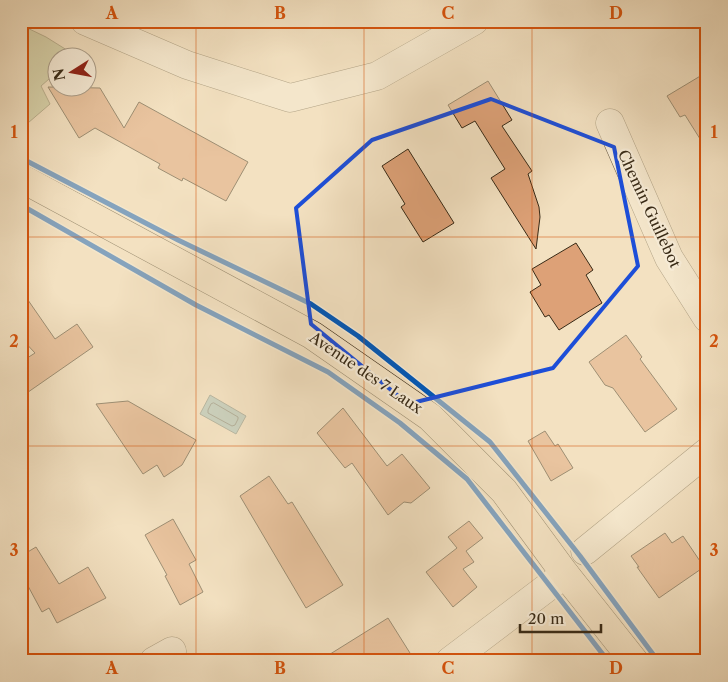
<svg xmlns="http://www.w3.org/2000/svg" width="728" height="682" viewBox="0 0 728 682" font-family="'Libre Caslon Text',serif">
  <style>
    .green { fill: #bac393; stroke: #797654 }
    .water { fill: #9dbcb9; stroke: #758278 }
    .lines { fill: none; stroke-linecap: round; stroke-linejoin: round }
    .shore { stroke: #6a7368; stroke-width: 1 }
    .building { fill: #dda177; stroke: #382a16 }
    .minor-casing { stroke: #675841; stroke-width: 29 }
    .major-casing { stroke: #382a16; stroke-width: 29 }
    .minor { stroke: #f7ecd7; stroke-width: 28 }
    .major { stroke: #f3e1c1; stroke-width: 28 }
    .cycleway-casing { stroke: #f7ecd7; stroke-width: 8 }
    .cycleway { stroke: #0057b8; stroke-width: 5 }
    .marked { fill: none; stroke: #1d4ed8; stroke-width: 4; stroke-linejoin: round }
    .grid { fill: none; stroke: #d6540d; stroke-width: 1; stroke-opacity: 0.55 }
    .labels { text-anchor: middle; stroke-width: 4.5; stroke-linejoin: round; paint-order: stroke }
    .street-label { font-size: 15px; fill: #382a16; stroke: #f7ecd7 }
    .neatline { fill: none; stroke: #d6540d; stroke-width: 2 }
    .grid-label { font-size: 16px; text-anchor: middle; font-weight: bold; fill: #d6540d }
  </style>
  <rect width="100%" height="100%" fill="#f3e1c1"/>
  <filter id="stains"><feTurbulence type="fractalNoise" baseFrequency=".004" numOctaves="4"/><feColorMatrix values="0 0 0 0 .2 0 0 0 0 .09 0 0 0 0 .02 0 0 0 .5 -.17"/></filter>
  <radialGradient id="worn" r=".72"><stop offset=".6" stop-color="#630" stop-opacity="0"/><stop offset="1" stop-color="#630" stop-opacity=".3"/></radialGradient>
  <path class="green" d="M21 25 46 37 78 57 58 58 57 72 41 86 50 104 21 129Z"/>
  <path class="water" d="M210 395 246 416 236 434 200 414Z"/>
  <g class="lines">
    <path class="shore" d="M214 403 238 417V419L235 425 232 426 208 413V410L211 404Z"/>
  </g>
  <path class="building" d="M707 72V150L685 115 680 117 667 96Z
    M488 81 512 120 502 126 532 171 528 174 539 207 540 217 536 249 491 178 505 169 475 121 462 128 448 105Z
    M48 87 100 88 124 128 139 102 248 162 226 201 183 178 182 181 158 168 160 164 95 128 79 138Z
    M408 149 454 223 423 242 401 207 405 204 382 166Z
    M576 243 593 270 586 275 602 303 559 330 549 315 545 317 530 292 541 285 532 269Z
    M21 290 55 339 77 324 93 347 21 397V362L35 353 21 338Z
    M626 335 642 357 640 359 677 409 645 432 613 388 605 385 589 362Z
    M128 401 196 440 182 465 164 477 157 465 143 474 96 404Z
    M343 408 387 466 402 454 430 488 411 503 404 502 388 515 352 463 345 468 317 433Z
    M545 431 555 446 558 444 573 468 551 481 528 441Z
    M269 476 288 504 292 502 343 585 306 608 240 496Z
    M173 519 196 560 189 564 203 592 180 605 165 576 167 575 145 535Z
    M469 521 483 538 466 551 474 562 463 569 477 587 453 607 426 572 457 548 448 537Z
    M665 533 672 543 683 536 704 567 659 598 637 567H639L631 556Z
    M36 547 59 584 88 567 106 598 57 623 49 608 42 612 21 573V565L25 563 21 556Z
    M388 618 415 661H319Z"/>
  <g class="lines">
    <defs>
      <path id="minor" d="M85 21 187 65 290 98 377 76 474 21
        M610 123 669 258 707 318
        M585 551 707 452
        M154 661 172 651
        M450 661 565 574"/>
      <path id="major" d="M21 178 312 335 430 417 504 491 565 574 634 661"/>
    </defs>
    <use href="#minor" class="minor-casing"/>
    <use href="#major" class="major-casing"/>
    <use href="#minor" class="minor"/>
    <use href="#major" class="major"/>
    <defs>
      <path id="cycleway" d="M21 158 178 240 311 304 358 336 490 442 580 556 658 661
        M21 205 196 305 328 372 400 423 467 479 608 661"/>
    </defs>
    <use href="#cycleway" class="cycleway-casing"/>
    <use href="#cycleway" class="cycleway"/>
  </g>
  <path d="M0 0H728V682H0ZM491 99 614 147 638 266 553 368 408 404 311 324 296 208 372 140Z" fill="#f3e1c1" fill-opacity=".55" fill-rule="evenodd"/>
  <path class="marked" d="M491 99 614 147 638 266 553 368 408 404 311 324 296 208 372 140Z"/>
  <path class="grid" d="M196 21V661M364 21V661M532 21V661M21 237H707M21 446H707"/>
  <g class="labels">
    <g class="street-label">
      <text transform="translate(649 209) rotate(65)" y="5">Chemin Guillebot</text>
      <text transform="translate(366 373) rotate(34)" y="5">Avenue des 7 Laux</text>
    </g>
  </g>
  <rect width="728" height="682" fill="none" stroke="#f3e1c1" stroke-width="55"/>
  <g transform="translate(72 72) rotate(259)"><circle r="24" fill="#f7ecd7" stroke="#ab9e8a"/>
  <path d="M0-4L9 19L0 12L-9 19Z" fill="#8f2418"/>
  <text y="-8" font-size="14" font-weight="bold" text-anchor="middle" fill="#382a16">N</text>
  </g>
  <path d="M520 624v8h81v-8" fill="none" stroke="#382a16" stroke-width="2.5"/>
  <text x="528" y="624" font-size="15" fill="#382a16" stroke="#f7ecd7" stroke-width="4" paint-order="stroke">20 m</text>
  <rect x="28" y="28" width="672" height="626" class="neatline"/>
  <g class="grid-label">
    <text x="112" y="19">A</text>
    <text x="280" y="19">B</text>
    <text x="448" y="19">C</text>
    <text x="616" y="19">D</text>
    <text x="14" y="138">1</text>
    <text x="714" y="138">1</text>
    <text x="14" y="347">2</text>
    <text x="714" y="347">2</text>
    <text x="14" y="556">3</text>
    <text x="714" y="556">3</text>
    <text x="112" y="674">A</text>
    <text x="280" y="674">B</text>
    <text x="448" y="674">C</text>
    <text x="616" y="674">D</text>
  </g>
  <rect width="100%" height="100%" filter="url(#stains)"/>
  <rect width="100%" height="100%" fill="url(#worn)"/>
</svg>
